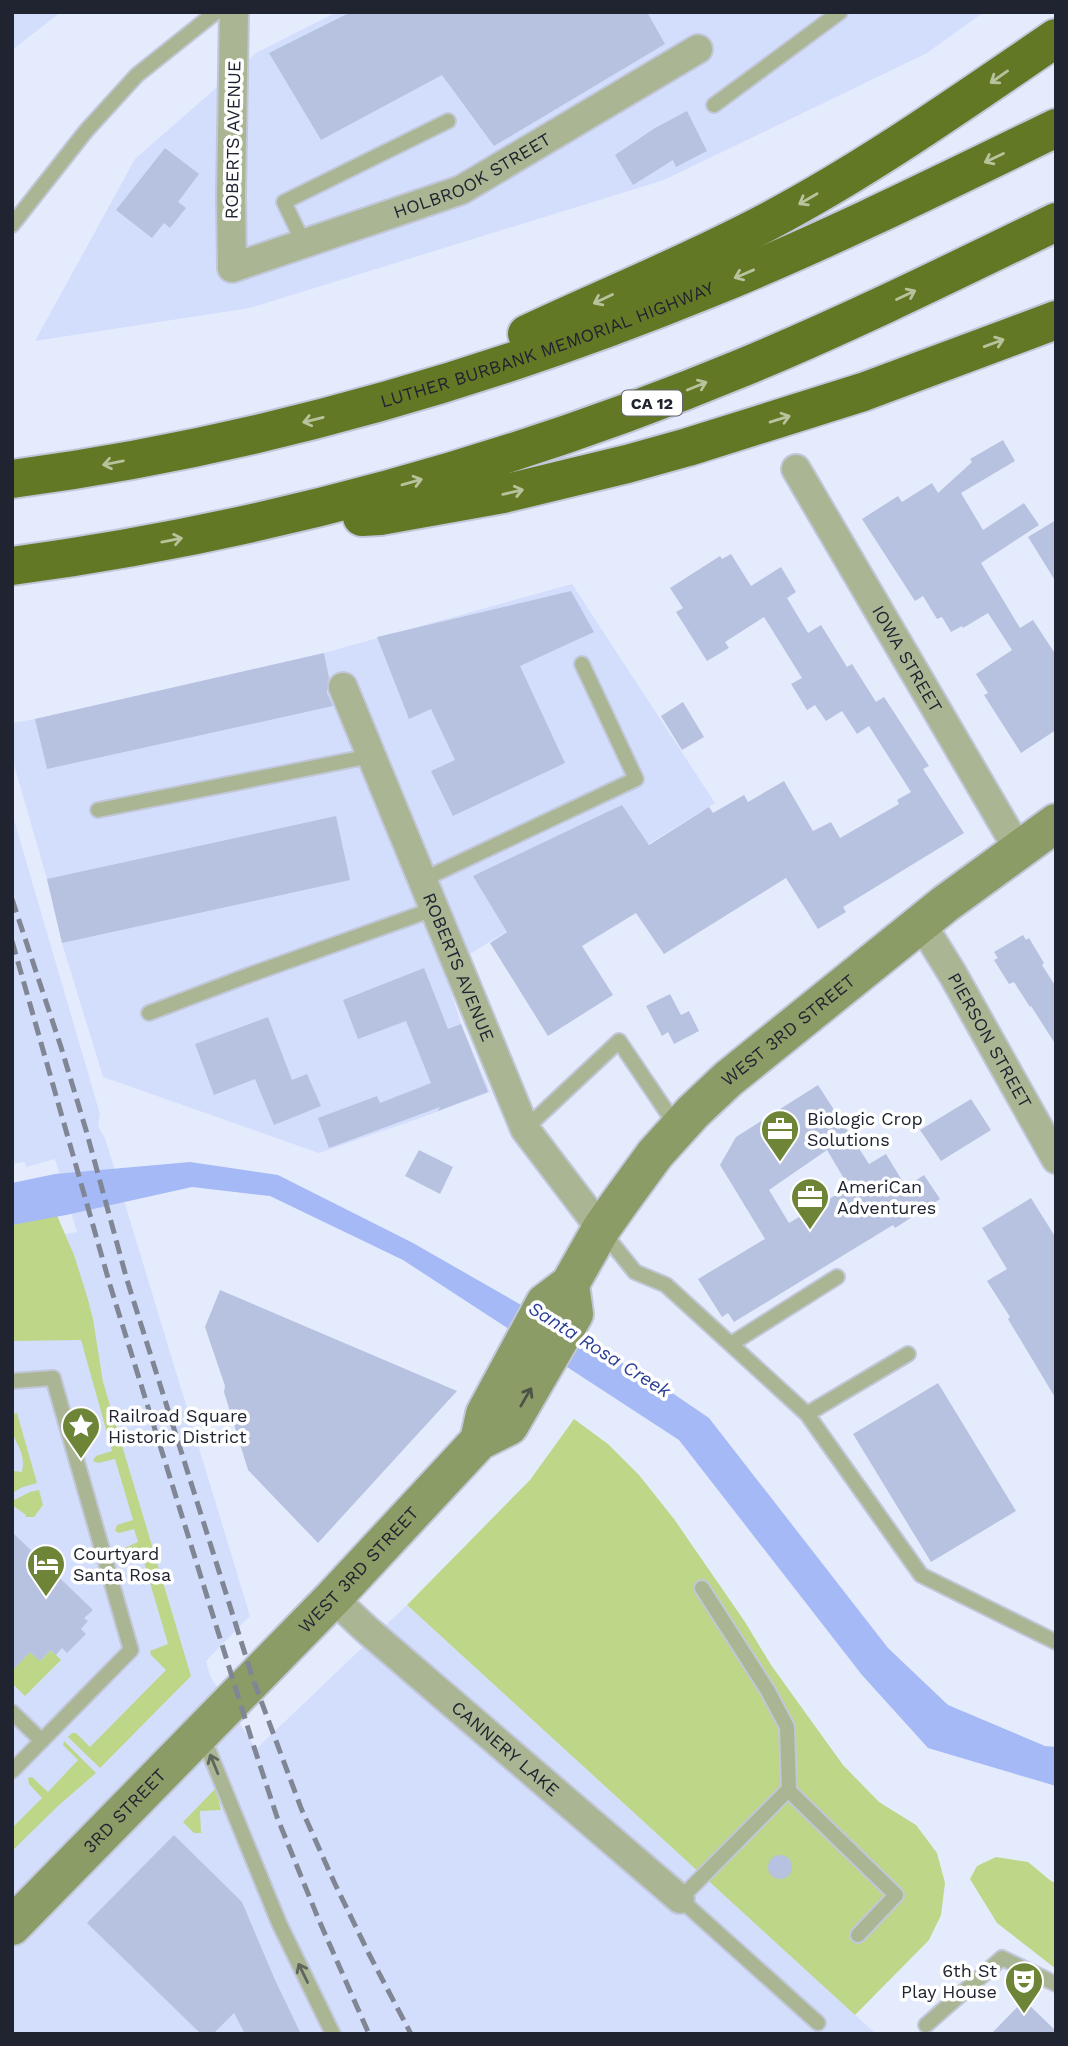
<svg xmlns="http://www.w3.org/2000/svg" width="1068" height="2046" viewBox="0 0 1068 2046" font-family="'Work Sans',sans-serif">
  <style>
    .built { fill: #d3defc }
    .green { fill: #bdd687 }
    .water { fill: #a4b9f6 }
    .building { fill: #b7c2e0; fill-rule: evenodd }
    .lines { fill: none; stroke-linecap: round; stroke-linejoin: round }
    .service-casing { stroke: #c1c7d8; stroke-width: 18 }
    .minor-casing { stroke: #c1c7d8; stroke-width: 32 }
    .secondary-casing { stroke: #c1c7d8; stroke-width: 42 }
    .motorway-casing { stroke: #c1c7d8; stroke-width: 42 }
    .service { stroke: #aab693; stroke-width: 14 }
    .minor { stroke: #aab693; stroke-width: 28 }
    .secondary { stroke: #8b9c67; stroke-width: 38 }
    .motorway { stroke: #627824; stroke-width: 38 }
    .rail { stroke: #818695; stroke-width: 5; stroke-dasharray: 14 7; stroke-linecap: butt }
    .oneway { stroke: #b8c29c }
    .oneway2 { stroke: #4b5446 }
    .oneway3 { stroke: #5e665d }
    .labels { text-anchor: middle; stroke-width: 7; stroke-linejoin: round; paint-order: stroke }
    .shield { fill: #fff; stroke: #63666e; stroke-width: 2 }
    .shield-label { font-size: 16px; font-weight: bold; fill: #202430 }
    .street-label { font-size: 18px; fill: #202430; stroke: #fff }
    .poi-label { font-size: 18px; fill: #202430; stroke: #fff; text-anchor: start }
    .water-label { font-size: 19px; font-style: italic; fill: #2d4197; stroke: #fff }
  </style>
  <rect width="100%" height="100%" fill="#e4ebfd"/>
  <path class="built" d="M12 12H61L12 50Z
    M337 12H984L927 53 664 180 250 308 35 341 135 159 256 53Z
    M572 584 715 803 444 970 461 1024 490 1092 420 1118 319 1153 103 1077 62 943 47 879 12 758V723L35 719 324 653Z
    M12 813 100 1114 98 1126 105 1138 250 1616 206 1661 210 1676 256 1749 407 1605 876 2034H12V1244L77 1232 55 1159 26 1167 25 1162 12 1164Z"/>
  <path class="green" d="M46 1190 74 1255 87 1296 93 1319 103 1382 191 1676 100 1768 68 1737 72 1733H76L90 1747 166 1670 151 1655 150 1651 168 1644 141 1552 126 1556 120 1553V1550L138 1542 134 1529 119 1533 115 1531 117 1525 133 1520 115 1459 98 1463 93 1461 96 1456 112 1451 81 1340 12 1341V1191Z
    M17 1413 37 1483 23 1487 12 1493 13 1471 22 1472C26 1454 17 1446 12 1432 11 1427 12 1419 12 1414Z
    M574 1419 608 1444 639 1475 674 1519 745 1622 771 1665 843 1765 879 1802 916 1825 937 1853 945 1883 941 1915 929 1940 855 2015 407 1605 530 1480Z
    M39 1490 43 1505 34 1517H25L26 1515 12 1505V1501L30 1492Z
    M51 1650 61 1660 25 1696 12 1683V1669L30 1652 40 1661Z
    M64 1741 96 1773 59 1805 12 1851V1828L42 1798 29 1784 28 1778 32 1777 48 1792 78 1760 63 1745Z
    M216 1788 221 1810 200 1811 201 1833H194L183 1822Z
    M996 1857 1028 1862 1051 1881 1056 1883V1969L997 1923 970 1879 977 1866Z"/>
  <path class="water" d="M190 1162 278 1175 413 1243 659 1384 709 1418 888 1648 948 1705 1045 1746 1056 1747V1786L928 1748 862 1675 679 1440 403 1260 270 1196 192 1187 66 1215 12 1225V1183L55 1174Z"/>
  <path class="building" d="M351 12H647L665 44 494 146 442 75 321 140 269 53Z
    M687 111 707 151 676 167 673 160 633 185 615 155 655 128Z
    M165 148 199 174 178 202 186 208 170 228 164 223 152 238 116 210Z
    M1003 440 1015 461 961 493 983 530 1024 503 1039 525 981 563 1020 628 1033 620 1056 655V730L1021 753 984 695 988 693 976 674 1012 650 988 613 963 628 962 626 951 632 942 617 937 619 923 596 915 601 862 519 898 496 902 502 932 483 938 493 972 462 970 459Z
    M1056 520V582L1028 537Z
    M731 554 751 586 781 567 796 592 787 598 808 633 821 625 847 667 852 664 876 702 884 697 929 766 923 769 964 833 843 907 846 912 818 929 786 878 664 954 636 913 582 946 613 995 548 1036 490 943 507 932 473 876 622 805 649 845 709 807 713 813 744 795 748 802 784 781 813 831 831 822 840 838 899 804 897 800 911 792 869 726 857 734 842 711 826 721 815 705 807 710 791 684 802 678 764 617 725 642 729 648 707 661 676 612 683 608 670 588 720 556 722 559Z
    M571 591 594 632 520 666 565 763 453 816 431 771 455 760 431 709 409 719 377 637Z
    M324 653 329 678 327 685V693L333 706 47 769 35 719Z
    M683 702 704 737 682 750 661 716Z
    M336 816 350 880 62 943 47 879Z
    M1023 935 1026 940 1029 938 1044 963 1042 965 1056 987V1045L1031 1006 1030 1007 1014 982 1009 984 994 960 998 958 994 952Z
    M424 968 448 1029 461 1024 488 1092 438 1111 440 1107 329 1148 318 1118 377 1096 380 1103 431 1083 406 1021 358 1039 343 1000Z
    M670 994 681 1015 689 1011 699 1031 674 1044 668 1032 662 1036 646 1006Z
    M268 1017 292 1080 307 1074 321 1106 274 1125 255 1079 214 1095 195 1044Z
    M818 1085 869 1164 886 1154 906 1187 924 1175 940 1199 895 1228 893 1225 734 1322 728 1313 722 1317 698 1279 765 1239 720 1165 736 1137ZM827 1150 849 1187 789 1223 769 1190Z
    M971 1099 991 1130 941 1161 920 1130Z
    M419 1150 453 1167 440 1194 405 1176Z
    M1031 1198 1056 1238V1399L1008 1319 1010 1317 987 1281 1007 1269 982 1228Z
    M220 1290 457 1391 318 1543 248 1470 224 1392 225 1386 205 1327Z
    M938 1383 1016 1511 931 1562 853 1434Z
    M12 1532 93 1610 84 1618 88 1621 81 1629 86 1634 67 1653 62 1648 56 1655 51 1650 40 1661 30 1652 12 1671Z
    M174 1835 242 1902 275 1980 301 2034H245L234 2013 213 2034H201L87 1923Z
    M768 1867a12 12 0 1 1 24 0a12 12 0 1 1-24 0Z
    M1024 2000 1056 2031V2034H991Z"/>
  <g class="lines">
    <defs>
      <path id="service" d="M714 105 840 12
        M12 225 86 131 137 75 216 12
        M304 244 284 202 448 121
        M98 810 371 756
        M422 880 636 779 582 664
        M149 1013 249 975 434 909
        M525 1129 619 1041 677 1127
        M602 1231 635 1272 666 1285 807 1414 908 1354
        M731 1344 837 1277
        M12 1381 53 1378 131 1650 12 1771
        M807 1414 921 1575 1056 1642
        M702 1588 768 1691 787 1727 789 1790
        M12 1712 42 1741
        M203 1737 279 1923 333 2034
        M818 2023 680 1899 788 1790 896 1895 858 1935
        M926 2025 1002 1958 1056 1984"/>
      <g id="minor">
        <path id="s1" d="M234 12 231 195 232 268 461 190 698 49"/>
        <path id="s2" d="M796 469 1018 849"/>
        <path id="s3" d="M343 687 525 1129 601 1229"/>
        <path id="s4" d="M921 923 952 973 1056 1159"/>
        <path id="s5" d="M333 1598 366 1629 680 1899"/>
      </g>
      <g id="secondary">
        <path id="s6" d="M479 1441 485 1414 545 1303 570 1284 601 1229 620 1202 655 1154 693 1112 728 1079 945 904 1056 823"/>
        <path id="s7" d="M12 1926 333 1598 479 1441 509 1426 574 1314 570 1284"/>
      </g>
      <g id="motorway">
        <path d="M527 334C608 296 690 263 769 221 869 168 962 102 1056 38"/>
        <path id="s8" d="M12 479C251 447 485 380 708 289 826 241 941 184 1056 128"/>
        <path d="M362 517 380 516 503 494 627 464 688 447 863 392 1056 320"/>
        <path d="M12 566C263 532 510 464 744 367 850 323 953 272 1056 222"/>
      </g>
    </defs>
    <use href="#service" class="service-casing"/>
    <use href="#minor" class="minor-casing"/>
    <use href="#secondary" class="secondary-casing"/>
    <use href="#motorway" class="motorway-casing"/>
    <use href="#service" class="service"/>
    <use href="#minor" class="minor"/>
    <use href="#secondary" class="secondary"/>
    <use href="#motorway" class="motorway"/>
    <path class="rail" d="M12 899 61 1047 86 1130 127 1280 253 1679 301 1808 335 1884 369 1954 411 2034
      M12 941 110 1285 253 1744 277 1817 318 1918 369 2034"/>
  </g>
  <defs><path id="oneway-shaft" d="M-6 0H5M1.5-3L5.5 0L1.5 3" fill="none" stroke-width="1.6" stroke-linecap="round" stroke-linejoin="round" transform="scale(1.75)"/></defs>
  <g class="oneway">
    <use href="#oneway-shaft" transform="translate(999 77) rotate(145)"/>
    <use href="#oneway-shaft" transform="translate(994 158) rotate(154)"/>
    <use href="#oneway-shaft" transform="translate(808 199) rotate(150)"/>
    <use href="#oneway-shaft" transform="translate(744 274) rotate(157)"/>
    <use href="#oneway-shaft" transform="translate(906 295) rotate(-25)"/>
    <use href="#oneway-shaft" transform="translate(603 299) rotate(155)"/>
    <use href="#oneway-shaft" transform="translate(994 343) rotate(-20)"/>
    <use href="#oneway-shaft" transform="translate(697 386) rotate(-22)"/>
    <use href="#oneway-shaft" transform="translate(780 419) rotate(-17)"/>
    <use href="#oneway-shaft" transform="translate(313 420) rotate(166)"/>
    <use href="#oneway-shaft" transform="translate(113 463) rotate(169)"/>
    <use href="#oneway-shaft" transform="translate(412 482) rotate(-16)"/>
    <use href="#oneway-shaft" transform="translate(513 492) rotate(-13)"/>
    <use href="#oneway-shaft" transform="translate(172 540) rotate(-11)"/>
  </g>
  <use class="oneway2" href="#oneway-shaft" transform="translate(526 1397) rotate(-60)"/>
  <g class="oneway3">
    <use href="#oneway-shaft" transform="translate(214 1764) rotate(-112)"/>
    <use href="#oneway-shaft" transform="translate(303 1973) rotate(-116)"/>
  </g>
  <defs>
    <symbol id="office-pin" viewBox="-11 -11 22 30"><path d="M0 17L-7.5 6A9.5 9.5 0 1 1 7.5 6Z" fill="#6e8436" stroke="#fff"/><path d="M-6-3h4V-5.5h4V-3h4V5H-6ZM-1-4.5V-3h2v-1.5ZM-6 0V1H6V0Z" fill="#fff"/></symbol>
    <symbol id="sight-pin" viewBox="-11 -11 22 30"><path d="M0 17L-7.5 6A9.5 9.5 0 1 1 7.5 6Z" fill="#6e8436" stroke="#fff"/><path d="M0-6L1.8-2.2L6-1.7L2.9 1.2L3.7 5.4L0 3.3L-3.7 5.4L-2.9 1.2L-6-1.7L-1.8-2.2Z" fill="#fff"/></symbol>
    <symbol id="hotel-pin" viewBox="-11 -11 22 30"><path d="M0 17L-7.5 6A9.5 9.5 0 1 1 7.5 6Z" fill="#6e8436" stroke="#fff"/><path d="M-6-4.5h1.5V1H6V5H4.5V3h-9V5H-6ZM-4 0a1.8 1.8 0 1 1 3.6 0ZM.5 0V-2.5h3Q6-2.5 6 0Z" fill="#fff"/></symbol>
    <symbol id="theatre-pin" viewBox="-11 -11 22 30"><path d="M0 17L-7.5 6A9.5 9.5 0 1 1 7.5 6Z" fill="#6e8436" stroke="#fff"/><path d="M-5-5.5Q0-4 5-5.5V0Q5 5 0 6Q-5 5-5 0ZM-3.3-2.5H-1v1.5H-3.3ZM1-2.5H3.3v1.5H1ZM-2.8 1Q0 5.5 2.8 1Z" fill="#fff"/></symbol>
  </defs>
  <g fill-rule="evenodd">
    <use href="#office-pin" x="758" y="1107" width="44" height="60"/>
    <use href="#office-pin" x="788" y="1175" width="44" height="60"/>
    <use href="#sight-pin" x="59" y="1404" width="44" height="60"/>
    <use href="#hotel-pin" x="24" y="1542" width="44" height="60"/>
    <use href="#theatre-pin" x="1002" y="1959" width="44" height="60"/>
  </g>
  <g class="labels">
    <rect class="shield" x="622" y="390.5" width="60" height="25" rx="5"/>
    <g class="shield-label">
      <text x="652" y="409">CA 12</text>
    </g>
    <g class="street-label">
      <text transform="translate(233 140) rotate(-89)" y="6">ROBERTS AVENUE</text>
      <text dy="6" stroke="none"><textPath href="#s1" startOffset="514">HOLBROOK STREET</textPath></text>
      <text dy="6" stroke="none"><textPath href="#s8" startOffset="553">LUTHER BURBANK MEMORIAL HIGHWAY</textPath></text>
      <text dy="6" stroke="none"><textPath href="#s2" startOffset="220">IOWA STREET</textPath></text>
      <text dy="6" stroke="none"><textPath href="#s3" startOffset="303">ROBERTS AVENUE</textPath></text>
      <text dy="6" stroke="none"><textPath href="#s6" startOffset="523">WEST 3RD STREET</textPath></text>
      <text dy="6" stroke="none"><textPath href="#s4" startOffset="136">PIERSON STREET</textPath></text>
      <text dy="6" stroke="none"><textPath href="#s7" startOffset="497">WEST 3RD STREET</textPath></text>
      <text dy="6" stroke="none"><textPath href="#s5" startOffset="229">CANNERY LAKE</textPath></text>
      <text dy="6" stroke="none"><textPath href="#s7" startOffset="161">3RD STREET</textPath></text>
    </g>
    <g class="poi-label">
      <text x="807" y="1125">Biologic Crop<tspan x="807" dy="21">Solutions</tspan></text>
      <text x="837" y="1193">AmeriCan<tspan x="837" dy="21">Adventures</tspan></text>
      <text x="108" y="1422">Railroad Square<tspan x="108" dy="21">Historic District</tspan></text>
      <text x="73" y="1560">Courtyard<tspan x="73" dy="21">Santa Rosa</tspan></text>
      <text x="997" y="1977" text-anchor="end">6th St<tspan x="997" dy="21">Play House</tspan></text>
    </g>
    <g class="water-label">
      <text transform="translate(600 1349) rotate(32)" y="7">Santa Rosa Creek</text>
    </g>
  </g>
  <rect width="1068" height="2046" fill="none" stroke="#202430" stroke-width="28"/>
</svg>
